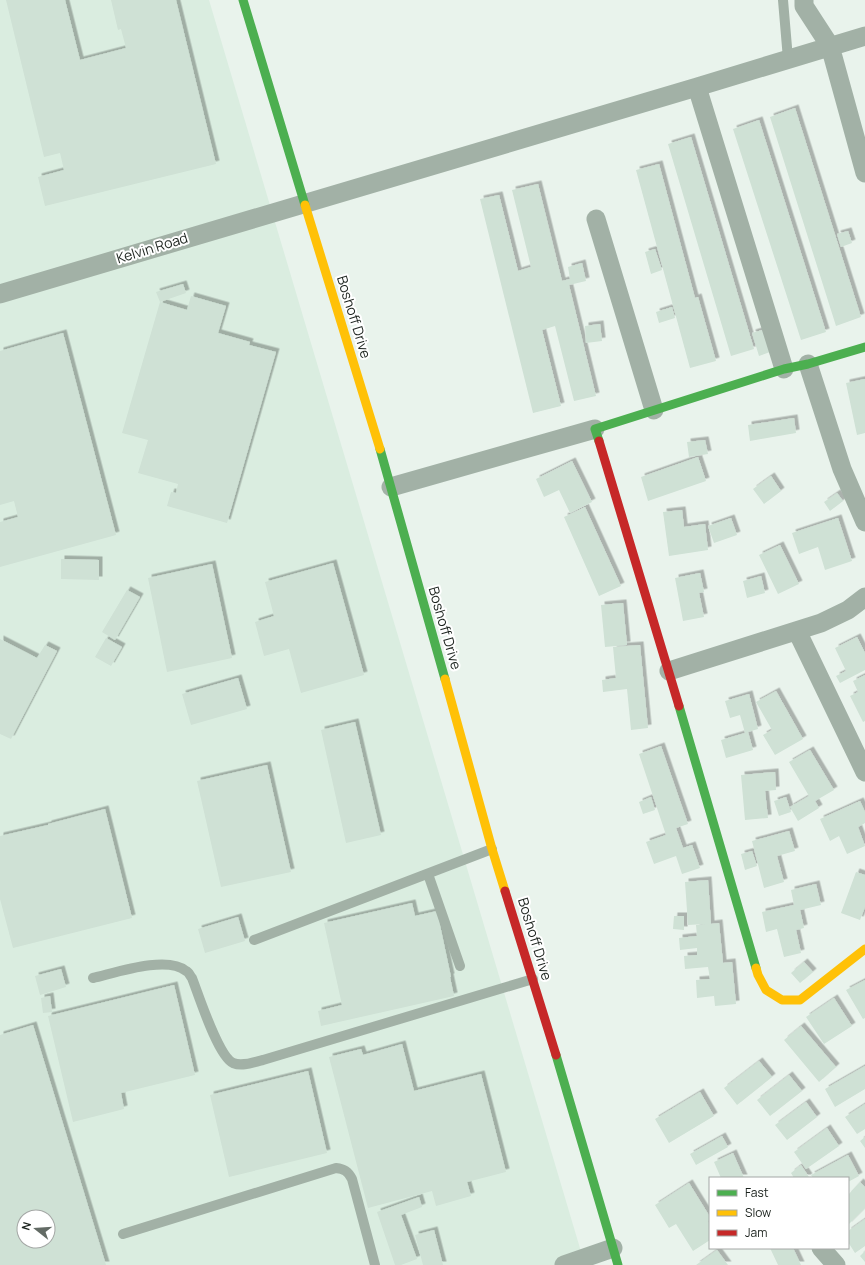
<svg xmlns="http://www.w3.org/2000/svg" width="865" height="1265" viewBox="0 0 865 1265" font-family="Manrope,sans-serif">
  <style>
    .built { fill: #daede0; fill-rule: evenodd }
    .building { fill: #cfe1d5; fill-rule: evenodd; filter: url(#shadow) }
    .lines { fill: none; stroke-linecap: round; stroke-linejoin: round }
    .lane { stroke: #a2b1a6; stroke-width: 10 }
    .street { stroke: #a2b1a6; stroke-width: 19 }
    .fast { stroke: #4caf50; stroke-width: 9 }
    .slow { stroke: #ffc107; stroke-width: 9 }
    .jam { stroke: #c62828; stroke-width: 9 }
    .labels { text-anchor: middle; stroke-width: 4; stroke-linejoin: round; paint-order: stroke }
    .street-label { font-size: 14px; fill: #1b221d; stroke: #fff }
  </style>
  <defs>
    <filter id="shadow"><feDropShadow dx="3.5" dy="-3.5" stdDeviation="0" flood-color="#0004"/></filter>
  </defs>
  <rect width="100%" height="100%" fill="#e9f3ec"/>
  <path class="built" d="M0 0H209L585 1265H0ZM24 1217H48V1241H24Z"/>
  <path class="building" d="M6 0H65L80 60 126 48 121 29 118 30 111 0H176L216 164 45 206 38 177 64 170 60 153 44 157Z
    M795 108 861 317 836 326 770 117Z
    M759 120 826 332 801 340 733 129Z
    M691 137 754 349 731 356 668 144Z
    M659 164 695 298 698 297 716 361 690 368 636 170Z
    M538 184 562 281 570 279 568 267 582 263 586 281 569 285 596 396 574 401 555 326 542 330 561 406 533 413 480 199 499 195 518 271 531 267 512 190Z
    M848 231 852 243 841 247 837 234Z
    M655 249 662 270 651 274 645 252Z
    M183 284 186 293 160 302 156 292Z
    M191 296 226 306 218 333 250 342 249 345 276 352 227 523 167 506 171 492 176 493 178 484 138 473 148 440 122 433 160 302 187 310Z
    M672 307 675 318 659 323 656 312Z
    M600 324 602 341 586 343 585 326Z
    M762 330 770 352 759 356 752 333Z
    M63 333 116 535 0 567V522L18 517 14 501 0 505V351Z
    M865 379V433L857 435 846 383Z
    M794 418 796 433 750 441 748 425Z
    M705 440 708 454 689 457 687 442Z
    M698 457 706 481 648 501 641 477Z
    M572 461 592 502 570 513 559 490 544 497 536 479Z
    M771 476 781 491 764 504 753 489Z
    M837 493 843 501 830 511 824 502Z
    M585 507 621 586 599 596 564 517Z
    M682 510 684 527 705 524 708 550 669 556 663 512Z
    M731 518 737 535 714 543 708 526Z
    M838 518 852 561 825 570 818 547 799 554 792 533Z
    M780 545 799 584 778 594 759 555Z
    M61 559 99 560V580L61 579Z
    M333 563 364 675 301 693 289 649 264 656 255 622 274 616 265 582Z
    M212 564 232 658 167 672 148 578Z
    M700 573 704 592 699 593 704 617 683 621 675 578Z
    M761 576 765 593 747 598 743 581Z
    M127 590 140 597 115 640 102 632Z
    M623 603 627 645 605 647 601 605Z
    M857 637 865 653V670L840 683 836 676 846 671 835 648Z
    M106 638 122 647 111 666 95 657Z
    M0 639 37 658 45 645 57 651 11 739 0 734Z
    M640 645 648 728 631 730 627 689 603 692 602 680 616 678 613 647Z
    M865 675V721L863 722 850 696 858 692 853 681Z
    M238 678 247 709 191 725 182 694Z
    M776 691 803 739 775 755 763 735 772 730 756 702Z
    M749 694 758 729 748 732 753 750 726 758 721 740 745 733 740 715 730 718 725 701Z
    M355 722 381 835 346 843 321 730Z
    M661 746 688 824 676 828 683 848 692 845 700 868 682 874 676 856 654 864 646 842 666 835 639 754Z
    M810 750 834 790 815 801 819 808 798 821 790 807 809 796 789 762Z
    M267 765 291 872 221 887 197 781Z
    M775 772 776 790 765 791 768 818 745 820 741 775Z
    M651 797 655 810 643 814 639 802Z
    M786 797 791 812 779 816 774 801Z
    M860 801 865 812V823L858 827 865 846 847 854 839 836 830 841 820 819Z
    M105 809 132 918 13 948 0 899V836L48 825V824Z
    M789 831 795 851 777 856 784 882 764 888 752 841Z
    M752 851 757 866 745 870 741 854Z
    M856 872 865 875V907L860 920 841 913Z
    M708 880 711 924 719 923 723 963 732 962 736 1004 715 1006 714 996 697 998 696 980 710 979 708 967 685 969 684 956 697 955V948L680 950 679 938 697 936 696 925 705 924 688 925 685 882Z
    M816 884 821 905 800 910 804 928 796 930 801 953 784 957 777 929 766 932 762 912 794 905 791 890Z
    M412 903 415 916 437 911 451 977H450L454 996 321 1026 318 1011 342 1005 324 923Z
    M674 916H684V930L673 929Z
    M238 917 245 941 205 953 198 929Z
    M804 962 813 972 800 983 791 973Z
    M61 969 66 987 40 995 35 976Z
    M865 980V1018L863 1019 846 990Z
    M174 985 195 1075 121 1093 124 1109 73 1122 48 1016Z
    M50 996 52 1012 43 1013 41 998Z
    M834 998 852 1026 824 1044 806 1017Z
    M33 1025 106 1265H0V1035ZM24 1217H48V1241H24Z
    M801 1026 836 1067 819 1082 784 1040Z
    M402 1044 414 1091 481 1074 506 1172 467 1182 471 1196 436 1206 432 1191 368 1208 329 1057 361 1049 363 1055Z
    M759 1061 772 1077 737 1105 724 1088Z
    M865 1066V1089L835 1107 825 1089Z
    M308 1071 327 1153 229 1177 210 1095Z
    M789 1075 802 1091 770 1116 757 1100Z
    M700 1092 714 1116 669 1143 655 1119Z
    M806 1102 817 1117 787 1140 775 1125Z
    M865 1104V1129L857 1134 845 1117Z
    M827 1128 839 1146 806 1169 794 1152Z
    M722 1136 728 1147 696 1165 690 1154Z
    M865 1137V1148L860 1141Z
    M733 1153 744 1178H721L714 1162Z
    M848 1155 859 1176 848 1182V1178H813L811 1175Z
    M801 1165 809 1177 807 1178H794L791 1173Z
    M860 1182 865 1187V1208L848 1225V1195Z
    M689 1183 710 1217V1220L708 1221 710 1225V1240L693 1251 676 1224 669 1228 655 1205Z
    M419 1197 422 1207 401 1215 417 1259 401 1265H395L377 1212Z
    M865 1219V1246L855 1253 848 1242V1231Z
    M434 1230 443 1265H423L415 1235Z
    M770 1248H793L801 1265H778Z
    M717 1250 728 1265H696Z
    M865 1251V1262L860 1256Z"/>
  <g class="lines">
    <path class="lane" d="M783 0 788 59
      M428 874 460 966
      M254 940 492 849
      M93 978C115 973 167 955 186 971 189 972 190 976 192 978 199 996 218 1056 233 1063 243 1067 254 1062 263 1060L533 979
      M123 1234 336 1168C344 1169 348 1171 352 1179L375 1265"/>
    <path class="street" d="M804 0V6L830 46 865 173
      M697 87 784 369
      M596 219 654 410
      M0 294 697 87 865 36
      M808 364 842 469 865 522
      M391 487 595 429
      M797 631 865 772
      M669 671 821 623 848 610 865 597
      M821 1248 836 1265
      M564 1265 613 1248"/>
    <path class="fast" d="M243 0 305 205
      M599 441 595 429 784 369 808 364 865 347
      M380 449 445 679
      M679 706 756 968
      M556 1055 618 1265"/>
    <path class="slow" d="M305 205 380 449
      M445 679 492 849 505 891
      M756 968 758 975 766 990 782 1000H800L865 949"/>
    <path class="jam" d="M599 441 679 706
      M505 891 556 1055"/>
  </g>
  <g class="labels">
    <g class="street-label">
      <text transform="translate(152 248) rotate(-17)" y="5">Kelvin Road</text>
      <text transform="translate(354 317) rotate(73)" y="5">Boshoff Drive</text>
      <text transform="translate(445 628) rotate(74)" y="5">Boshoff Drive</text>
      <text transform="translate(535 939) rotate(73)" y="5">Boshoff Drive</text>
    </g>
  </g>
  <rect x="709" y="1177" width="140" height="72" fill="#ffffff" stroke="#a4a7a5"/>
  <rect x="717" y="1190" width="20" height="6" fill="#4caf50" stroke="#a4a7a5"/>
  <text x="745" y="1197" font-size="12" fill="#1b221d">Fast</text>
  <rect x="717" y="1210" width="20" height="6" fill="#ffc107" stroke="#a4a7a5"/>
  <text x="745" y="1217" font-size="12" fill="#1b221d">Slow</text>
  <rect x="717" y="1230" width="20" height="6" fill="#c62828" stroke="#a4a7a5"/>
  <text x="745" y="1237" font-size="12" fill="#1b221d">Jam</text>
  <g transform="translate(36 1229) rotate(287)"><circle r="19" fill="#ffffff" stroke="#a4a7a5"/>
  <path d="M0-3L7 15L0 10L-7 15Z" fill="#636b65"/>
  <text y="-6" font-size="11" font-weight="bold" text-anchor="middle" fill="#1b221d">N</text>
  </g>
</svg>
